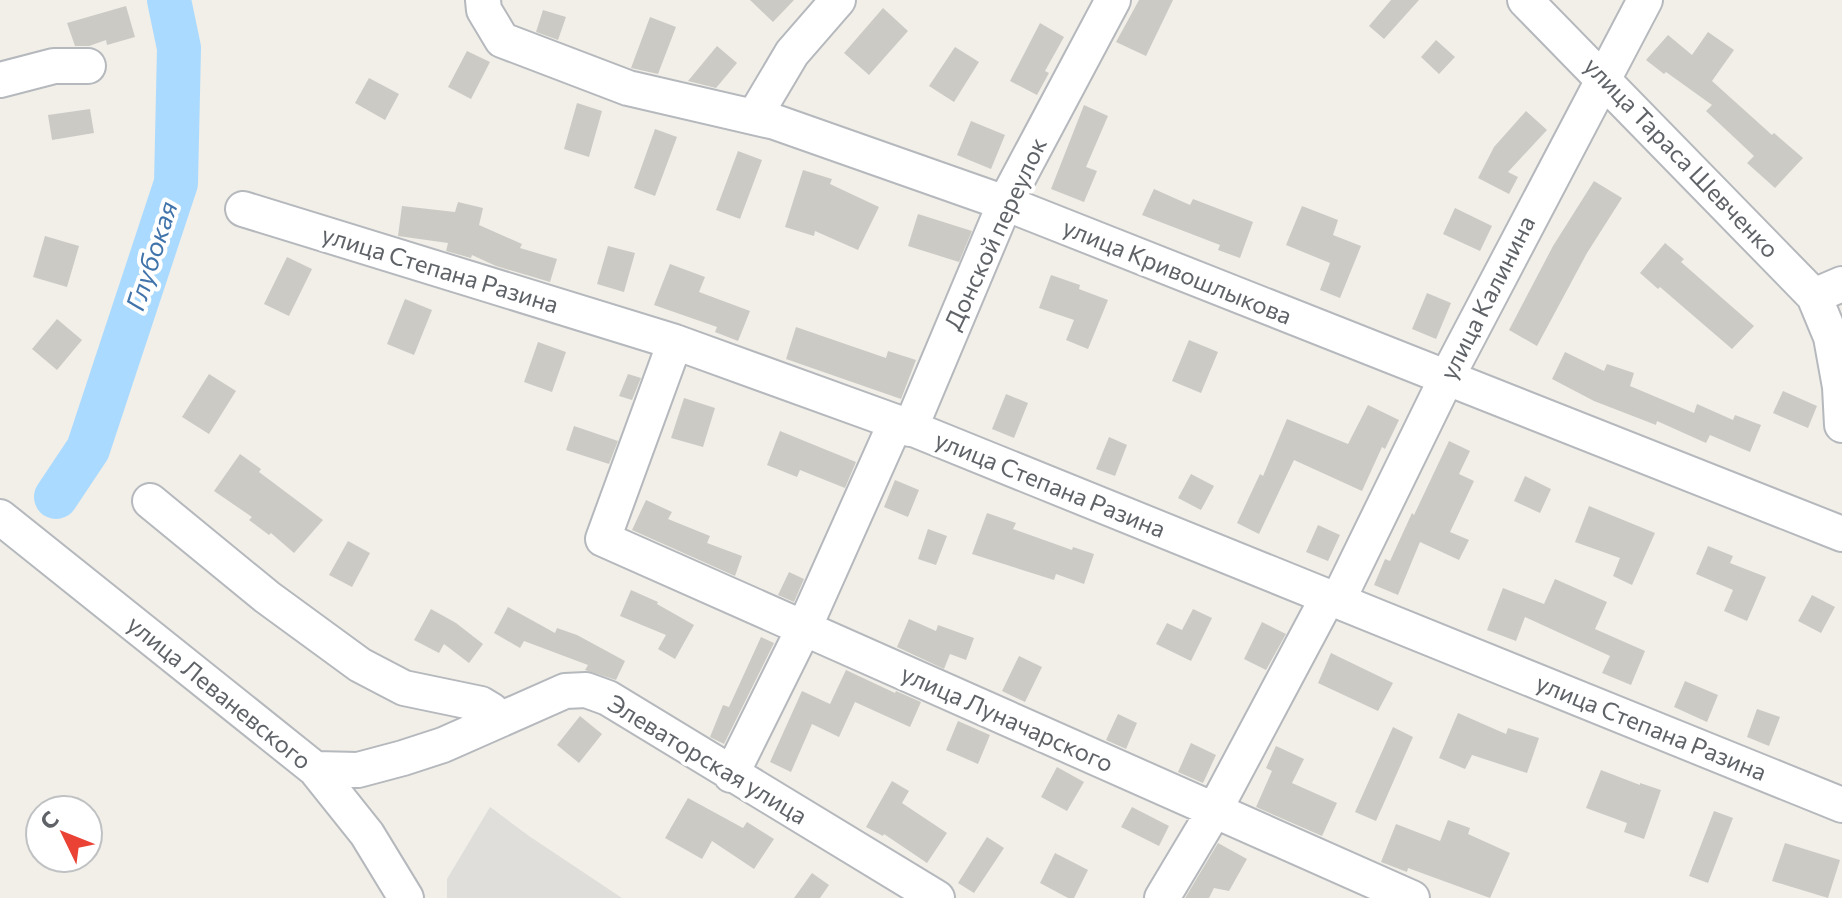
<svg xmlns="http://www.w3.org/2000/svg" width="1842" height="898" viewBox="0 0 1842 898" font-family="Commissioner,sans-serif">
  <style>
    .industrial { fill: #e0deda }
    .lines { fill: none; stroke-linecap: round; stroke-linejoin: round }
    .river { stroke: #aadaff; stroke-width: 44 }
    .building { fill: #cccac5 }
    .minor-casing { stroke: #b5b8bc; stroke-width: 38 }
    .minor { stroke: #fff; stroke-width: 34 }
    .labels { text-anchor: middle; stroke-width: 8; stroke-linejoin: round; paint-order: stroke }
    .street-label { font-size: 24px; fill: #5f6368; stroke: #fff }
    .water-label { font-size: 26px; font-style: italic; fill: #4174aa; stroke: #fff }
  </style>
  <rect width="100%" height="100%" fill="#f1efe8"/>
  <path class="industrial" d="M490 807 529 836 622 898H447V879Z"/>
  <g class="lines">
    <path class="river" d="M56 497 88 449 176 183 179 48 169 0"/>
  </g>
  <path class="building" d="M750 0H794L773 22Z
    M1139 0H1173L1146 56 1116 42Z
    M1391 0H1419L1384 39 1369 26Z
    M126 6 135 37 107 45 106 40 89 46H75L67 23Z
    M883 8 908 31 869 75 844 53Z
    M543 10 566 17 558 40 536 32Z
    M650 17 676 27 658 74 631 68Z
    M1040 23 1064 37 1045 71 1049 73 1037 95 1010 81Z
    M1708 32 1734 50 1712 81 1772 135 1774 133 1803 158 1775 188 1747 163 1754 156 1706 111 1712 105 1666 72 1664 74 1646 60 1668 35 1692 55Z
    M1436 40 1455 57 1439 74 1421 57Z
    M717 46 737 63 716 88 688 81Z
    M955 47 979 62 954 102 929 86Z
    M467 51 490 62 471 99 448 87Z
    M369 78 399 94 385 120 355 103Z
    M577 103 602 111 589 157 564 149Z
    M1084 105 1108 116 1086 167 1097 171 1084 202 1051 189Z
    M90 109 94 133 52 140 48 115Z
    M1526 111 1547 130 1508 172 1518 177 1509 194 1478 178 1494 147Z
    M971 121 1005 135 991 169 957 155Z
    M655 129 677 137 655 196 634 188Z
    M738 151 762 160 740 219 716 210Z
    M803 170 832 179 830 184 879 207 858 250 815 231 814 236 785 227Z
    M1594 181 1622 198 1587 253 1537 346 1509 330 1553 246Z
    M1154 189 1190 205 1193 199 1253 222 1240 258 1218 250 1220 245 1142 215Z
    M458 202 483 208 479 225 522 244 520 248 557 259 550 282 496 266 472 255 471 258 446 251 448 243 398 236 402 206 455 212Z
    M1302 206 1338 220 1333 235 1361 246 1340 298 1320 290 1330 263 1286 245Z
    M1455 208 1492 226 1480 251 1443 234Z
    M918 214 972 231 959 262 908 246Z
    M45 236 79 246 67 287 33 277Z
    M1665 243 1684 259 1681 262 1754 326 1732 349 1660 287 1658 289 1640 273Z
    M608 246 635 253 624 292 597 284Z
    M287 257 312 269 289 316 264 304Z
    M670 264 705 277 699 292 750 311 738 341 715 332 717 327 654 305Z
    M1051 275 1080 285 1079 289 1108 300 1088 349 1066 340 1074 320 1039 308Z
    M1427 293 1451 303 1436 339 1412 329Z
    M405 299 432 310 414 355 387 344Z
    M57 319 82 340 57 370 32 349Z
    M796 327 886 358 888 351 916 360 901 399 786 359Z
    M1189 340 1218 352 1201 393 1172 381Z
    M538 342 566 352 552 392 524 382Z
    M1565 352 1604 371 1607 364 1634 373 1630 386 1694 413 1697 404 1733 420 1735 415 1761 425 1750 452 1710 435 1706 443 1657 421 1656 425 1594 401 1552 379Z
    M209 374 236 391 209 434 182 417Z
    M628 374 641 378 632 400 619 396Z
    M1783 391 1817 406 1808 428 1773 413Z
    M1006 394 1028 403 1014 438 992 429Z
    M684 398 715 408 703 447 671 438Z
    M1368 405 1399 420 1385 449 1382 447 1362 491 1294 460 1259 534 1237 523 1260 474 1263 476 1287 419 1348 444Z
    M574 426 618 441 609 464 566 450Z
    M780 431 856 462 845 488 800 470 797 477 767 465Z
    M1109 437 1127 445 1115 476 1096 469Z
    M1449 441 1470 451 1459 474 1474 481 1450 532 1469 540 1459 560 1420 542 1398 595 1374 585 1385 559 1390 561 1412 513 1414 515Z
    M240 454 261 469 259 472 323 520 294 553 271 533 269 535 249 520 252 517 214 491Z
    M1191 474 1214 486 1201 510 1178 498Z
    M1525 476 1551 489 1540 513 1514 501Z
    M895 480 919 490 908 517 884 507Z
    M646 500 672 512 668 519 710 536 707 543 742 556 735 576 632 530Z
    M1589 506 1655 533 1632 585 1613 576 1620 558 1575 542Z
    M987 513 1016 523 1013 529 1072 550 1073 547 1094 554 1084 584 1056 574 1054 580 972 554Z
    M1318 525 1340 535 1328 561 1306 552Z
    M928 529 947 536 936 565 918 559Z
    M348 541 370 553 352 587 329 575Z
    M1708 546 1733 556 1730 563 1766 577 1747 621 1724 611 1733 590 1696 574Z
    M789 572 804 579 794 602 778 595Z
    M1555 579 1607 602 1595 629 1645 651 1631 685 1602 673 1610 656 1525 617 1516 641 1487 630 1503 588 1544 604Z
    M631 590 658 602 657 604 694 625 675 659 658 649 666 635 620 616Z
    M1812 595 1835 607 1821 633 1798 621Z
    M508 607 555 633 557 628 577 635 625 661 616 680 585 670 588 665 524 641 520 648 494 633Z
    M431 609 456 623 483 644 469 663 444 644 439 653 414 640Z
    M1193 609 1212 618 1191 661 1156 644 1167 623 1182 630Z
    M909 619 936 631 938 625 974 638 966 660 950 654 944 669 897 647Z
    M1262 622 1286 634 1266 670 1244 659Z
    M761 637 774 643 724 744 710 737 723 705 729 707Z
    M1331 653 1393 683 1378 711 1318 683Z
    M1019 656 1042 667 1025 702 1002 691Z
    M846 670 895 693 896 691 921 702 910 727 855 702 839 737 812 724 791 772 770 762 802 691 830 704Z
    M1685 681 1718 695 1707 722 1674 707Z
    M1757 709 1780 717 1769 746 1747 737Z
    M1458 713 1506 734 1508 728 1539 738 1527 773 1472 755 1465 769 1439 758Z
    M1118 714 1137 723 1126 749 1106 740Z
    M580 716 602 734 579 763 557 745Z
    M958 721 990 735 978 764 946 750Z
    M1393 727 1413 737 1376 821 1355 812Z
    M1191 743 1216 755 1203 783 1178 772Z
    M1276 746 1304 759 1292 783 1337 803 1322 836 1256 807 1272 771 1266 768Z
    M1057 767 1084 782 1067 811 1041 797Z
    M1601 770 1640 785V783L1661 790 1644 839 1624 832 1627 823 1586 808Z
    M892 781 909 791 902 803 947 833 927 863 884 834 883 836 866 827Z
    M688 798 743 828 747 822 774 839 754 869 712 841 702 859 665 838Z
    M1132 807 1169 826 1159 846 1121 827Z
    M1714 811 1733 818 1708 883 1689 876Z
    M1448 820 1470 828 1468 834 1510 853 1490 898 1408 868 1407 872 1381 862 1396 824 1440 841Z
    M987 837 1004 848 974 893 958 883Z
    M1218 843 1247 859 1229 891 1214 888 1209 898H1185Z
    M1785 843 1840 860 1828 898 1772 881Z
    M1055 853 1088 870 1074 898H1068L1040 883Z
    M812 873 829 885 820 898H794Z"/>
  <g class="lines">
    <defs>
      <path id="minor" d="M483 0 484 10 502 40 628 88 775 122 1005 203 1842 534
        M1525 0 1814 296 1842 284
        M0 80 54 66H88
        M754 117 792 53 838 0
        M243 209 675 342 896 422 1842 805
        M1814 296 1831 337 1840 387 1842 425
        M675 342 603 539 1412 898
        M910 429 1005 203 1113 0
        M150 501 267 597 360 665 404 688 481 704 491 710 498 719
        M0 517 315 769 367 834 406 898
        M1338 600 1446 379 1645 0
        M315 769 358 770 403 758 443 745 565 691 586 690 608 698 937 898
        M731 775 804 628 896 422
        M1162 898 1214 811 1328 597"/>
    </defs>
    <use href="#minor" class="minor-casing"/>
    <use href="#minor" class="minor"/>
  </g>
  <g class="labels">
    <g class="street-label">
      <text transform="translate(1681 158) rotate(46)" y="8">улица Тараса Шевченко</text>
      <text transform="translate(996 234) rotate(-65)" y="8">Донской переулок</text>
      <text transform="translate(440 270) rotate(17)" y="8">улица Степана Разина</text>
      <text transform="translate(1177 272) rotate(22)" y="8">улица Кривошлыкова</text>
      <text transform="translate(1488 298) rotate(-63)" y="8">улица Калинина</text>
      <text transform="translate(1050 485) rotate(22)" y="8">улица Степана Разина</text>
      <text transform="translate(219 693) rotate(39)" y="8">улица Леваневского</text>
      <text transform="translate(1007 719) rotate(24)" y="8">улица Луначарского</text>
      <text transform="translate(1651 728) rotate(22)" y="8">улица Степана Разина</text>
      <text transform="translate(707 760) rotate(31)" y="8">Элеваторская улица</text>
    </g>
    <g class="water-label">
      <text transform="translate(152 256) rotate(-72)" y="9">Глубокая</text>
    </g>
  </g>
  <g transform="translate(64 834) rotate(313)"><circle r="38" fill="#ffffff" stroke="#bfc1c3" stroke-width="2"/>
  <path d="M0-6L14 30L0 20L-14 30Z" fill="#ea4335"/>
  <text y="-12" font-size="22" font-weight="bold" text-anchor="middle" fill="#5f6368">С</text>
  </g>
</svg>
